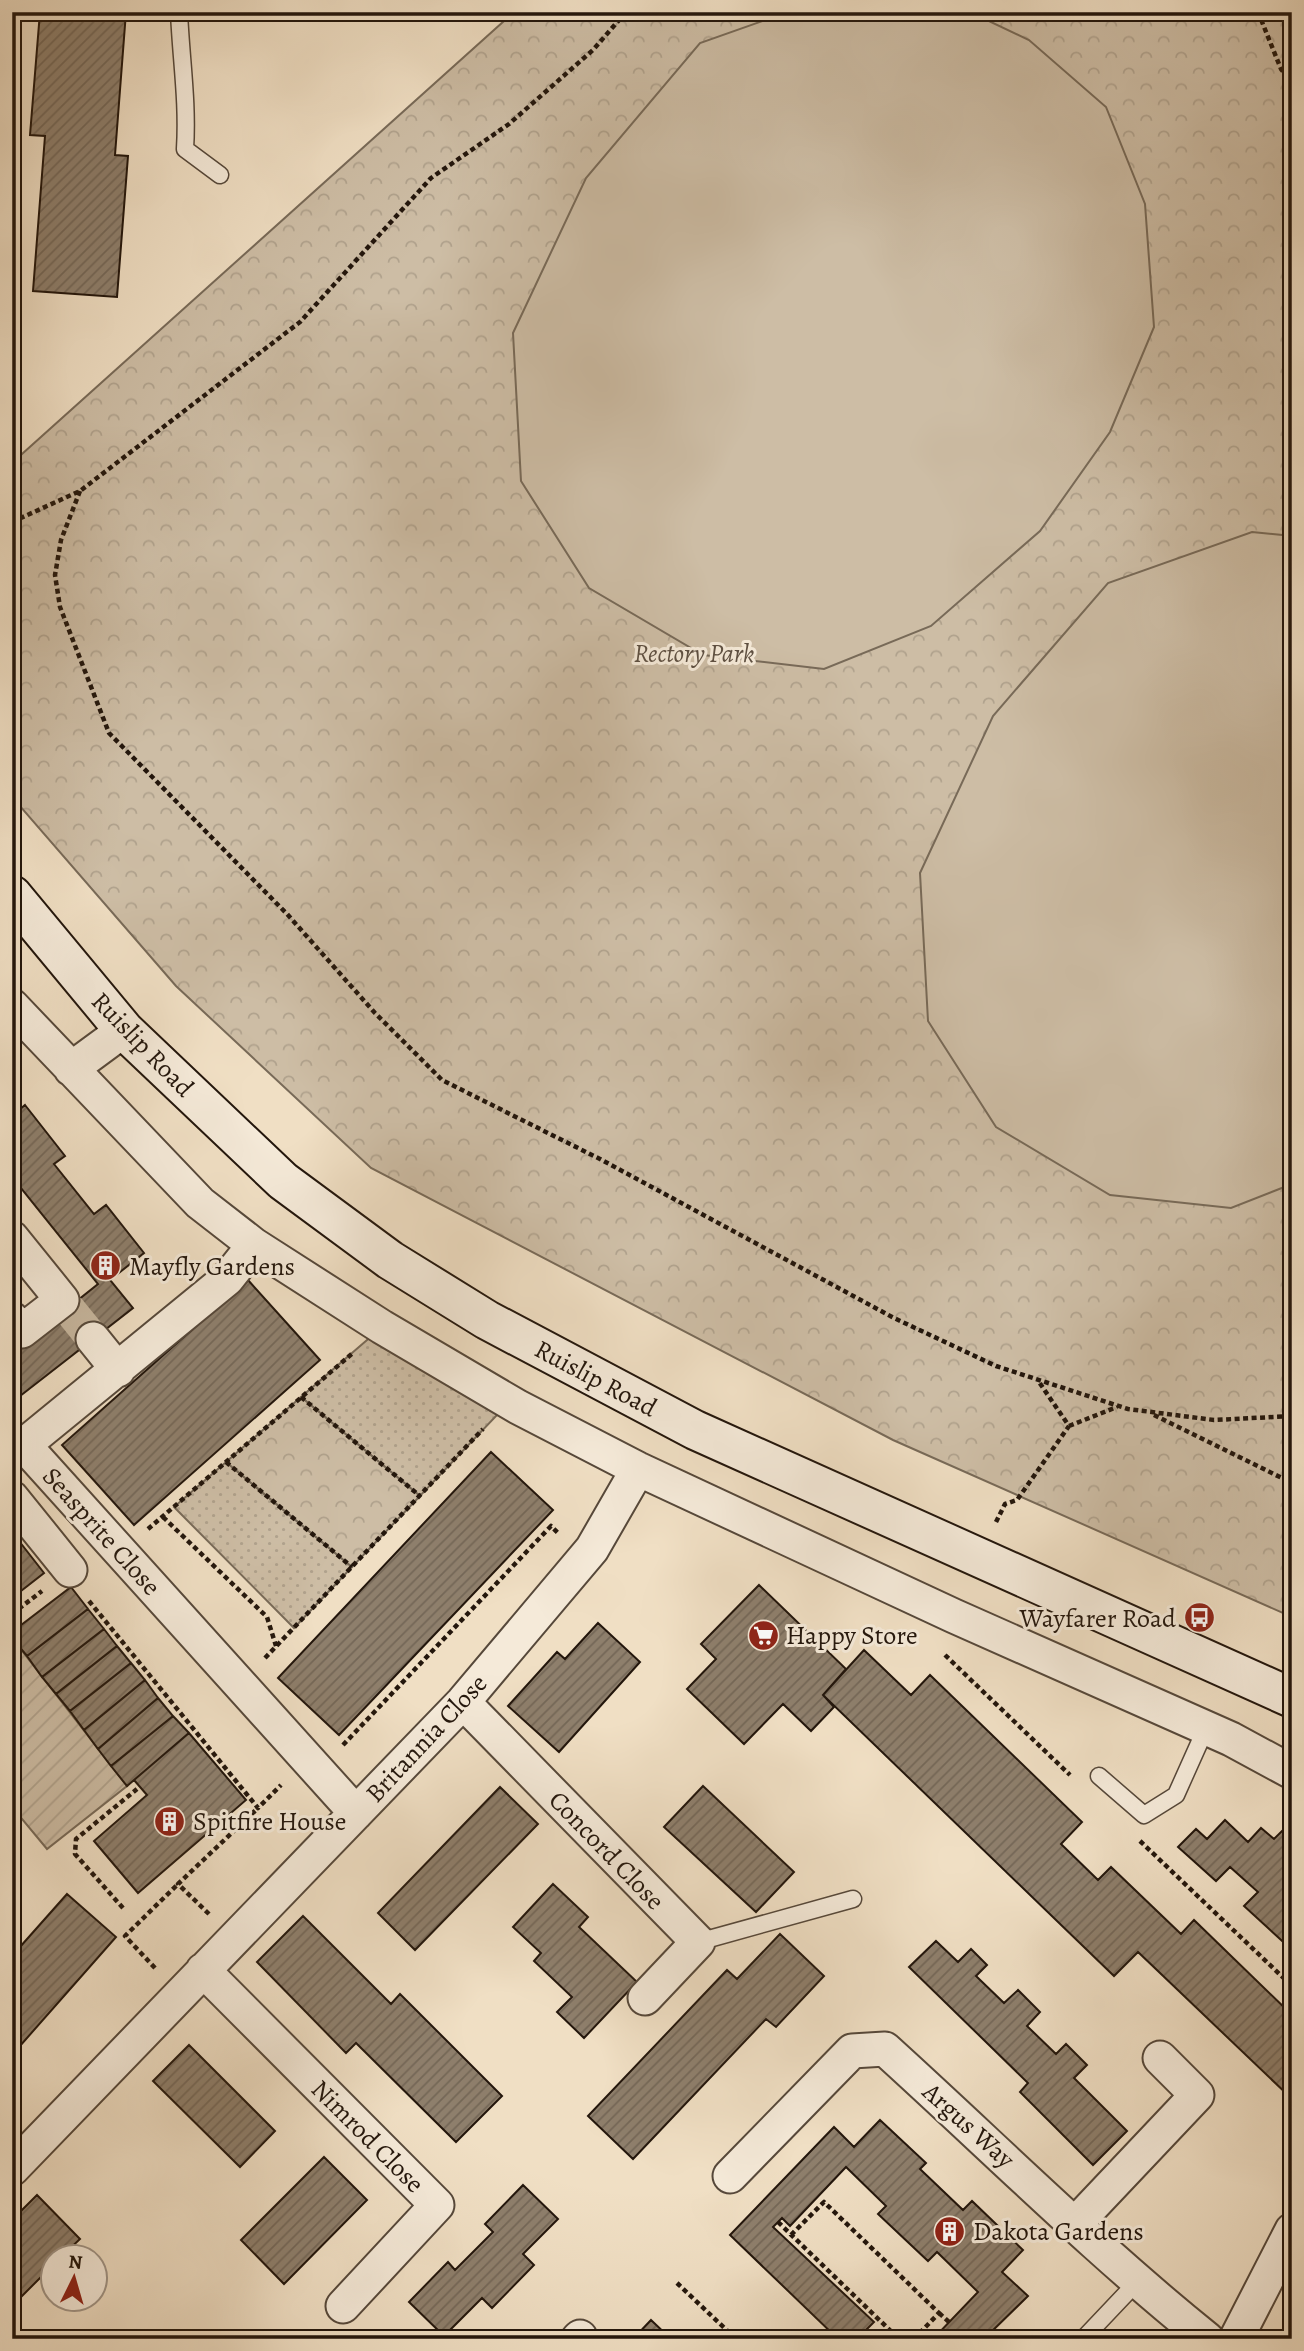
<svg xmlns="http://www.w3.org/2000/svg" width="1304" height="2351" viewBox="0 0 1304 2351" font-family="Alegreya,serif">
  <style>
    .grass { fill: url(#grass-dots); stroke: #786a58; stroke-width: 2 }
    .forest { fill: url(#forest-crowns); stroke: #786a58; stroke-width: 2 }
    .garden { fill: url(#garden-furrows); stroke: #786a58; stroke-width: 2 }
    .pitch { fill: #cdbda5; stroke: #786a58; stroke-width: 2 }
    .building { fill: url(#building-hatch); stroke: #23160c; stroke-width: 2 }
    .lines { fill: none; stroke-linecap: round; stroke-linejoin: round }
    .street-tunnel { stroke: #c7b79f; stroke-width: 33; stroke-dasharray: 33 17; stroke-linecap: butt }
    .lane-casing { stroke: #56483a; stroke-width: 19 }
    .street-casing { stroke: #56483a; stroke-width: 37 }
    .secondary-casing { stroke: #23160c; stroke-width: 42 }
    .path { stroke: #23160c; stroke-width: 4.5; stroke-dasharray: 5 3.5; stroke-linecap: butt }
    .lane { stroke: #f5ead9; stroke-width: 16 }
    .street { stroke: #f5ead9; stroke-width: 33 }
    .secondary { stroke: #f5ead9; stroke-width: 38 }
    .labels { text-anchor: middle; stroke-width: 6; stroke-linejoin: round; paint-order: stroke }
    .park-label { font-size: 26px; font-style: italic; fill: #5e5042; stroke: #f5ead9 }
    .street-label { font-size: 26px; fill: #23160c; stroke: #f5ead9 }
    .poi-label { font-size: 26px; fill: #23160c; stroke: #f5ead9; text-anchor: start }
  </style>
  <defs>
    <pattern id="grass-dots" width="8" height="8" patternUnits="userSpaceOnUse" patternTransform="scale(1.75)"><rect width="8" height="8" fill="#cdbda5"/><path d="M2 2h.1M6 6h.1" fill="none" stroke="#b0a28d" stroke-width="1.8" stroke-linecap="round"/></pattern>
    <pattern id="forest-crowns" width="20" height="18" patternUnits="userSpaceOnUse" patternTransform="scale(1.75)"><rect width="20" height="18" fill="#cdbda5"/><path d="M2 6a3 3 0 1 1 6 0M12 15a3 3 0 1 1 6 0" fill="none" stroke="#b0a28d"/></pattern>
    <pattern id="garden-furrows" width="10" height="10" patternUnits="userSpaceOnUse" patternTransform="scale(1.75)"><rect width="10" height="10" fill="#cdbda5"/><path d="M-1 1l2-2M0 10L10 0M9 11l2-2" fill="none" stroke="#b0a28d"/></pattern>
    <pattern id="building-hatch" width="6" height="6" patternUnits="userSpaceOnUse" patternTransform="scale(1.75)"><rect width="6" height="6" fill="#8e7f6c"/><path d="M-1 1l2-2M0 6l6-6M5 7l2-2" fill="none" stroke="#746757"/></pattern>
  </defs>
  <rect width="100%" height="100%" fill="#f0dfc4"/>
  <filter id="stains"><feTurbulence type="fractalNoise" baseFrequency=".00286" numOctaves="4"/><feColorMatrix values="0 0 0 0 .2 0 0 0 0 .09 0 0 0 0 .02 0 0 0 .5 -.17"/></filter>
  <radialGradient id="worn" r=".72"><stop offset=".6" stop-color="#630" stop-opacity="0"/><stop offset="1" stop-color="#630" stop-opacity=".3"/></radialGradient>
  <path class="grass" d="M374 1334 498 1414 420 1496 301 1397Z
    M226 1462 352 1567 294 1628 174 1507Z"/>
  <path class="forest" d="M514 12H1292V1617L893 1440 371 1168 176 986 12 797V463Z
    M301 1397 420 1496 352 1567 226 1462Z"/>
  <path class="garden" d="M12 1638 127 1786 47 1849 12 1807Z"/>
  <path class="pitch" d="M788 12H970L1029 40 1106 107 1145 204 1154 327 1110 432 1040 531 931 626 824 669 703 655 589 588 521 481 513 333 586 178 700 43Z
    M1252 532 1292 536V1184L1231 1208 1110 1195 996 1127 928 1021 920 873 993 716 1108 583Z"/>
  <path class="building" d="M40 12H126L115 155 128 156 117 297 33 291 45 136 30 135Z
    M25 1105 65 1156 54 1164 94 1214 106 1205 144 1253 110 1280 133 1308 15 1400 12 1397V1329L24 1343 98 1284 12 1177V1116Z
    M248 1280 320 1360 134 1525 62 1445Z
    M491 1452 553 1510 339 1735 278 1678Z
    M12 1532 44 1573 12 1598Z
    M759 1585 846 1669 823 1695 834 1707 811 1731 783 1704 744 1744 687 1689 716 1659 701 1644Z
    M71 1587 88 1609 27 1656 12 1638V1632Z
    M88 1609 104 1629 42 1677 27 1656Z
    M598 1623 640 1662 559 1752 508 1706 557 1652 565 1659Z
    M104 1629 117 1646 56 1694 42 1677Z
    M117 1646 131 1663 70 1711 56 1694Z
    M864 1650 911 1695 930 1675 1082 1822 1061 1844 1098 1880 1111 1867 1181 1934 1194 1920 1292 2015V2099L1138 1952 1114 1976 823 1695Z
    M131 1663 145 1680 84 1730 70 1711Z
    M145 1680 158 1698 98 1749 84 1730Z
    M158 1698 173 1716 111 1766 98 1749Z
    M173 1716 189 1733 127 1786 111 1766Z
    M189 1733 246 1800 138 1893 94 1841 147 1795 134 1780Z
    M703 1786 794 1872 756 1912 664 1827Z
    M500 1787 538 1824 415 1950 378 1913Z
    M1225 1820 1248 1842 1261 1828 1274 1839 1285 1828 1292 1834V1950L1244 1906 1258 1892 1230 1867 1216 1881 1178 1847 1196 1829 1207 1839Z
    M553 1884 588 1917 579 1927 637 1982 584 2038 557 2012 572 1997 534 1961 541 1953 513 1927Z
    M67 1894 116 1937 12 2055V1956Z
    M303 1916 391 2004 400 1994 502 2096 456 2142 356 2043 346 2053 257 1962Z
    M780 1934 824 1976 776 2027 766 2019 633 2159 588 2116 727 1970 737 1979Z
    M936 1941 958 1962 971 1949 987 1965 976 1976 1004 2003 1018 1990 1040 2012 1027 2026 1056 2054 1066 2044 1087 2065 1074 2078 1127 2131 1093 2165 1020 2092 1028 2083 909 1967Z
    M189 2045 275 2131 240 2167 153 2081Z
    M880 2120 926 2163 920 2169 963 2210 972 2201 1023 2250 1002 2272 1028 2296 984 2339H933L978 2292 937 2252 928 2261 878 2214 886 2206 846 2167 790 2226 782 2218 773 2227 874 2322 865 2331 873 2339H838L730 2235 834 2127 854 2147Z
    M324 2157 367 2200 284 2284 241 2240Z
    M523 2185 558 2219 523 2254 534 2265 492 2308 482 2298 444 2336 409 2302 448 2262 455 2270 493 2232 485 2224Z
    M37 2195 80 2239 62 2256H52V2266L12 2306V2220Z
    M651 2320 671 2339H633Z"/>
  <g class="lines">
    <path class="street-tunnel" d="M68 1308 93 1339"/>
    <defs>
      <path id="lane" d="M179 12C181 59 188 102 185 149L220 175
        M1099 1776 1144 1815 1176 1795 1206 1728
        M698 1942 853 1899
        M1083 2339 1137 2282"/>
      <path id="street" d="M12 1006 200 1203 254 1245 382 1327 518 1407 638 1469 954 1616 1231 1739 1292 1772
        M71 1069 124 1030
        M12 1238 62 1300 22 1331 12 1319
        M254 1245 227 1279 24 1445 356 1813
        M93 1339 118 1370
        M12 1498 70 1570
        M463 1702 698 1942 645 1998
        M203 1970 437 2205 343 2306
        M12 2169 463 1702 592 1549 638 1469
        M730 2176 852 2051 885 2049C992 2146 1095 2249 1207 2339
        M1076 2223 1197 2095 1160 2058
        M578 2339 580 2337
        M1236 2339 1292 2230"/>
      <path id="secondary" d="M12 895 124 1030 283 1181 390 1260 487 1320 695 1430 1292 1698"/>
    </defs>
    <use href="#lane" class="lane-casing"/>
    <use href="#street" class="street-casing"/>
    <use href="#secondary" class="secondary-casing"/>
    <path class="path" d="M1258 12 1281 69 1292 83
      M80 491 61 540 55 575 60 607 109 733 287 914 375 1013 442 1080 600 1159 894 1318 996 1366 1128 1409 1214 1420 1292 1416
      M12 522 80 491 300 322 431 178 509 124 593 50 626 12
      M301 1397 420 1496
      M1154 1415 1292 1483
      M1069 1426 1117 1407
      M226 1462 352 1567
      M163 1517 267 1617 276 1646
      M996 1522 1005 1504 1017 1500 1069 1426 1039 1382
      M148 1529 354 1352
      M89 1601 258 1808 281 1785
      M12 1614 42 1591
      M945 1655 1070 1775
      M265 1658 483 1429
      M343 1745 551 1526 559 1534
      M1140 1841 1292 1986
      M123 1908 75 1854 76 1839 137 1789
      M209 1914 178 1884 258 1808
      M155 1968 125 1936 178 1884
      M778 2222 899 2339
      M791 2235 824 2202 939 2313 914 2339
      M677 2283 736 2339
      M939 2313 949 2322"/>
    <use href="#lane" class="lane"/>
    <use href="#street" class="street"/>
    <use href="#secondary" class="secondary"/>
  </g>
  <defs>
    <symbol id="building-disc" viewBox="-11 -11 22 22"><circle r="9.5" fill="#8f2418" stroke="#f5ead9"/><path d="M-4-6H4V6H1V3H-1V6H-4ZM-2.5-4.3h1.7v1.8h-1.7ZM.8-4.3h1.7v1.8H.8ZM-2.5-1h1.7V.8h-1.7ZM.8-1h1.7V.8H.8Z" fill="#fff"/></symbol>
    <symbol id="bus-disc" viewBox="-11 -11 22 22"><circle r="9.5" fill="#8f2418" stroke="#f5ead9"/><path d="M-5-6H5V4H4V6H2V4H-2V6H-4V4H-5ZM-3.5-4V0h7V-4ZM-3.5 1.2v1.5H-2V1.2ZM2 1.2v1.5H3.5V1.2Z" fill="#fff"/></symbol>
    <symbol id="supermarket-disc" viewBox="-11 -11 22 22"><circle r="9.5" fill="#8f2418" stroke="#f5ead9"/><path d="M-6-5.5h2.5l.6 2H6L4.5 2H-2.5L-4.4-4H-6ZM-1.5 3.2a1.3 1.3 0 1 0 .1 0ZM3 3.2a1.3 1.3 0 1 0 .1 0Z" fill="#fff"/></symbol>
  </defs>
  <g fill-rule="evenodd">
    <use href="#building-disc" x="88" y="1248" width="35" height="35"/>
    <use href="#bus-disc" x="1182" y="1600" width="35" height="35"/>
    <use href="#supermarket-disc" x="746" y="1618" width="35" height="35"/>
    <use href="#building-disc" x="152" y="1804" width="35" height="35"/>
    <use href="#building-disc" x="932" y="2214" width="35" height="35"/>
  </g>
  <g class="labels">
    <g class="park-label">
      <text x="694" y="662">Rectory Park</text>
    </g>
    <g class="street-label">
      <text transform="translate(143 1044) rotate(46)" y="9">Ruislip Road</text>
      <text transform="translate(596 1378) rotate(28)" y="9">Ruislip Road</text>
      <text transform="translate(102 1531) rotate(48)" y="9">Seasprite Close</text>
      <text transform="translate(426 1738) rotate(-47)" y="9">Britannia Close</text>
      <text transform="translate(607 1850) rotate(46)" y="9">Concord Close</text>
      <text transform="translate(969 2125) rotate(42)" y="9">Argus Way</text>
      <text transform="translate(368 2136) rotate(45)" y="9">Nimrod Close</text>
    </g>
    <g class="poi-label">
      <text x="129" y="1275">Mayfly Gardens</text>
      <text x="1176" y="1627" text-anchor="end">Wayfarer Road</text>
      <text x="786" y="1644">Happy Store</text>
      <text x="193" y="1830">Spitfire House</text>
      <text x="973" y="2240">Dakota Gardens</text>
    </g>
  </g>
  <rect width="1304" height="2351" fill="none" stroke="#f0dfc4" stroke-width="42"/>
  <rect x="14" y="14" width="1276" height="2323" fill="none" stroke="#23160c" stroke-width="3.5"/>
  <rect x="21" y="21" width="1262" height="2309" fill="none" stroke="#23160c" stroke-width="2"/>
  <g transform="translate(74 2278) rotate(5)"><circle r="33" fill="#f5ead9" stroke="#a19587" stroke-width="2"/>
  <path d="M0-5L12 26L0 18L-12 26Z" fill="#8f2418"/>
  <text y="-10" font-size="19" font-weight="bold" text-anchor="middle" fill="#23160c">N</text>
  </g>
  <rect width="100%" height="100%" filter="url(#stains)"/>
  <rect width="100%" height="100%" fill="url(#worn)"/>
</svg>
